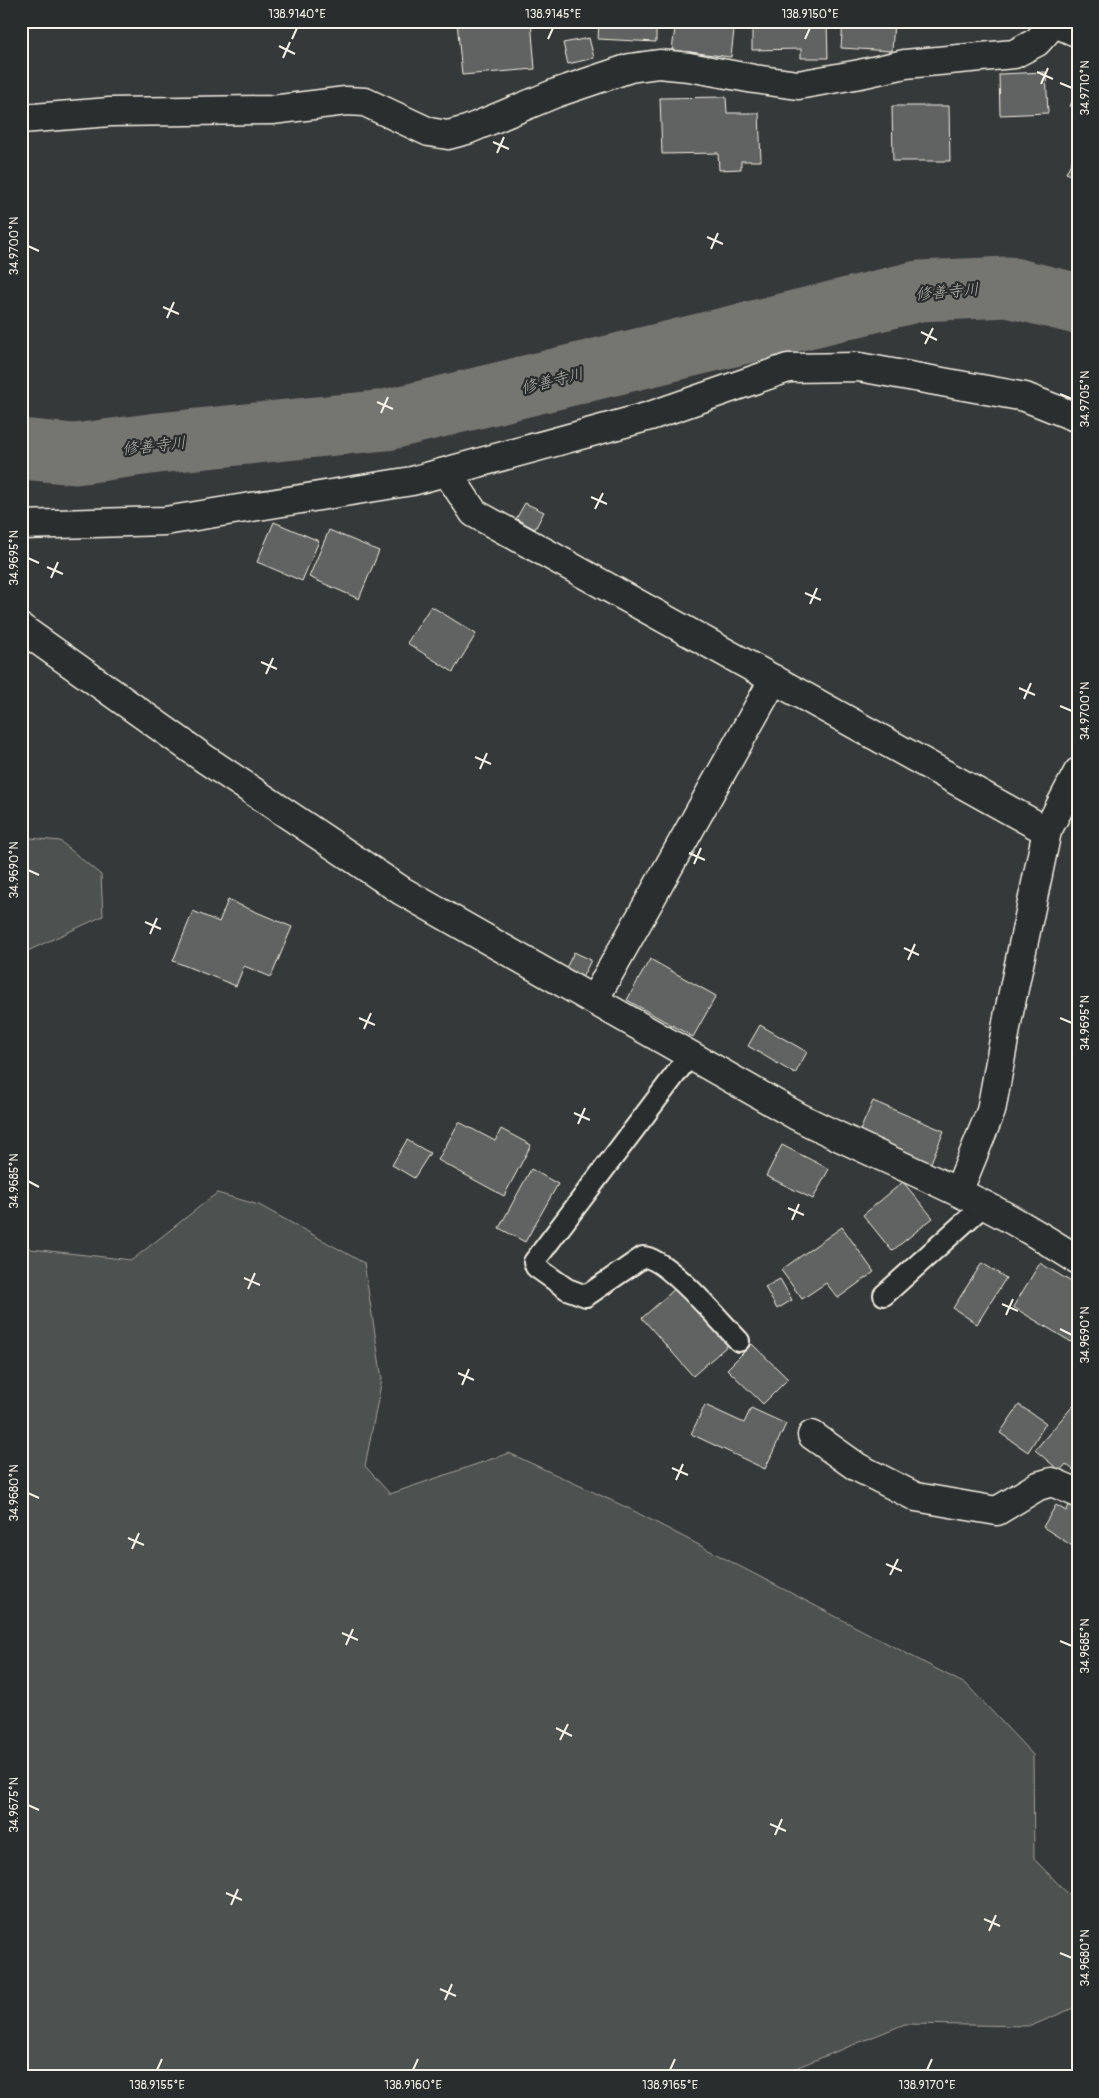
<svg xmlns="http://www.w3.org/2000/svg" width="1099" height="2098" viewBox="0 0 1099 2098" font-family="Pangolin,'Klee One',sans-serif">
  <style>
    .green { fill: #4e514f; stroke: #a1a19c }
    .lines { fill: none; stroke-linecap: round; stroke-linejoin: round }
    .river { stroke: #757572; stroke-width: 61 }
    .building { fill: #616362; stroke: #f4f1e8 }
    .service-casing { stroke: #f4f1e8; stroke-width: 24 }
    .minor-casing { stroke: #f4f1e8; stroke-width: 31 }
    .primary-casing { stroke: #f4f1e8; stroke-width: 31 }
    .service { stroke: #2a2d2e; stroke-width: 20 }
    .minor { stroke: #2a2d2e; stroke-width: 28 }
    .primary { stroke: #2a2d2e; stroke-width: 28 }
    .ticks { fill: none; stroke: #f4f1e8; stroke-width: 2 }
    .labels { text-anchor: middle; stroke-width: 4.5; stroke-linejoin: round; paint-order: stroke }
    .water-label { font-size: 16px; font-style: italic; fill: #b4b3ad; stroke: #2a2d2e }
    .neatline { fill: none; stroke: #f4f1e8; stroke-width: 2 }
    .ticks-label { font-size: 12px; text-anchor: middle; fill: #f4f1e8 }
  </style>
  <rect width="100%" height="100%" fill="#363939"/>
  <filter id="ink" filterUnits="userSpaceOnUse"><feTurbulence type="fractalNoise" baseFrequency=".02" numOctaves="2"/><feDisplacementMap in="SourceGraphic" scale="10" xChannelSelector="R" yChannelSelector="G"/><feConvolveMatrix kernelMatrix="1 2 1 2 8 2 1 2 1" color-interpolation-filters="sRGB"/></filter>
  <g filter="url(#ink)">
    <path class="green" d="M21 837 60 841 101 875 103 916 21 954Z
      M217 1193 259 1205 364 1263 382 1379 365 1466 390 1494 509 1453 630 1509 967 1685 1033 1755 1034 1859 1078 1904V2006L1031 2026 905 2024 773 2077H21V1241L31 1249 132 1260Z"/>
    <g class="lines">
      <path class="river" d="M21 449 75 454 158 443 386 420 919 291 1008 287 1078 304"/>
    </g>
    <path class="building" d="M457 21H531L535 69 462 75Z
      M599 21H656V42L598 39Z
      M676 21H735L731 57 672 50Z
      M752 21 827 22 828 58H801V49L752 50Z
      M843 21H894L892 51 841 48Z
      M589 38 594 58 568 64 563 43Z
      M1046 72 1048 113 1000 115 999 74Z
      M1078 89V109L1070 106Z
      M726 97 727 113H759L761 161H741V169L719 170 718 153 662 154 660 98Z
      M892 106H949L950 161H893Z
      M1078 149V178L1066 173Z
      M525 503 544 512 535 529 516 519Z
      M274 522 319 541 302 581 257 562Z
      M329 530 379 551 359 599 309 577Z
      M431 606 476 634 453 672 407 643Z
      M228 900 292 927 271 977 244 966 236 986 173 961 193 911 219 922Z
      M574 952 591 960 579 984 562 976Z
      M650 959 716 996 693 1037 627 1000Z
      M760 1025 807 1052 795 1074 748 1046Z
      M873 1101 944 1131 930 1165 859 1133Z
      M459 1122 495 1141 501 1129 531 1145 504 1196 438 1160Z
      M407 1140 430 1153 414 1178 392 1165Z
      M782 1145 829 1169 813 1199 766 1176Z
      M531 1169 558 1184 525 1242 499 1228Z
      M903 1182 933 1218 892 1251 863 1215Z
      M842 1227 874 1272 838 1298 826 1283 802 1299 781 1270Z
      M982 1263 1006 1278 977 1324 953 1308Z
      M1040 1263 1078 1286V1346L1013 1307Z
      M780 1279 792 1300 777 1309 765 1287Z
      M677 1287 728 1345 693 1376 642 1318Z
      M752 1344 788 1379 763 1404 727 1369Z
      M1078 1400V1474L1066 1464 1060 1471 1035 1450Z
      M705 1405 744 1423 751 1408 786 1424 765 1469 691 1434Z
      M1019 1405 1046 1423 1028 1452 1000 1433Z
      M1071 1502 1078 1507 1077 1549 1043 1527 1056 1505 1066 1511Z"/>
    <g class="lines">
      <defs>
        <path id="service" d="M690 1055 534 1262 536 1267 567 1289 586 1296 643 1257C666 1257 721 1322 739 1341
          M884 1295 984 1205"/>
        <path id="minor" d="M21 119 110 112 272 110 346 101 365 102 429 132 448 135 467 130 556 93 630 68 659 64 689 67 754 79 798 85 860 74 905 64 1014 54 1037 42 1054 23
          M447 472 474 513 1047 831
          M21 525 165 521 412 481 650 416 788 368 859 367 1025 397 1078 418
          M21 628 205 759 402 891 797 1116C859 1148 924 1174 986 1206 1018 1222 1048 1241 1078 1260
          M594 1000 774 679
          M958 1192 991 1111 1009 1012 1047 831 1078 772
          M812 1435 857 1467 916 1497 997 1511 1038 1486 1052 1482 1078 1493"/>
        <path id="primary" d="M1051 21 1078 33"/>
      </defs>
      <use href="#service" class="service-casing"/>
      <use href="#minor" class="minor-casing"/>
      <use href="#primary" class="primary-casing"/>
      <use href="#service" class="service"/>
      <use href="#minor" class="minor"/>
      <use href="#primary" class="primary"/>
    </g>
  </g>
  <path class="ticks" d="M292 39 297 28M548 39 553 28M805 39 810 28M279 46 295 54M283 58 290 42M1037 72 1053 79M1060 83 1072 88M1041 84 1048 68M493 142 509 149M497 153 504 137M707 237 723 244M28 246 39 251M711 249 718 233M163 307 179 314M167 318 174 302M921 332 937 340M925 344 933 328M1060 394 1072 399M377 402 393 409M381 413 388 397M591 497 607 504M595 509 603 493M28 558 39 563M47 567 63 574M51 578 58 562M805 593 821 600M810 604 817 588M261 662 277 669M266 674 273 658M1019 688 1035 695M1024 699 1031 683M1060 706 1072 711M475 757 491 764M480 769 487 753M689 853 705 860M694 864 701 848M28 870 39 875M145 922 161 929M150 934 157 918M904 948 919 955M908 960 915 944M359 1018 375 1025M1060 1018 1072 1023M364 1029 371 1013M574 1113 590 1120M578 1124 585 1108M28 1181 39 1187M788 1208 804 1215M792 1220 799 1204M244 1278 260 1285M248 1289 255 1273M1002 1304 1018 1311M1006 1315 1013 1299M1060 1329 1072 1335M458 1373 474 1380M462 1385 469 1369M672 1468 688 1475M676 1480 683 1464M28 1493 39 1498M128 1538 144 1545M132 1549 139 1533M886 1564 902 1571M890 1575 898 1559M342 1633 358 1640M1060 1641 1072 1646M346 1645 353 1629M556 1728 572 1736M560 1740 568 1724M28 1805 39 1810M770 1824 786 1831M775 1835 782 1819M226 1893 242 1900M231 1905 238 1889M984 1919 1000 1926M989 1931 996 1915M1060 1953 1072 1958M440 1989 456 1996M445 2000 452 1984M157 2070 162 2059M413 2070 418 2059M670 2070 675 2059M927 2070 932 2059"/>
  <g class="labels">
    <g class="water-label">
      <text transform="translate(947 291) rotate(-5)" y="6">修善寺川</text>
      <text transform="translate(552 380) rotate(-14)" y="6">修善寺川</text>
      <text transform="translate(154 445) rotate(-6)" y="6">修善寺川</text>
    </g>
  </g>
  <rect width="1099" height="2098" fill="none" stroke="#2a2d2e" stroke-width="55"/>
  <rect x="28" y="28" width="1044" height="2042" class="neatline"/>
  <g class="ticks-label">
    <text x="297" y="18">138.9140°E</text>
    <text x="553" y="18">138.9145°E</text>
    <text x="810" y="18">138.9150°E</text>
    <text transform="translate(1085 88) rotate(-90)" y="4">34.9710°N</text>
    <text transform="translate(14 246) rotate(-90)" y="4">34.9700°N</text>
    <text transform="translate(1085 399) rotate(-90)" y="4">34.9705°N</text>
    <text transform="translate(14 558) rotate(-90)" y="4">34.9695°N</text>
    <text transform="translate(1085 711) rotate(-90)" y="4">34.9700°N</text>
    <text transform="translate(14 870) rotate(-90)" y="4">34.9690°N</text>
    <text transform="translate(1085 1023) rotate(-90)" y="4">34.9695°N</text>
    <text transform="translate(14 1181) rotate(-90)" y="4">34.9685°N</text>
    <text transform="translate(1085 1335) rotate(-90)" y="4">34.9690°N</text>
    <text transform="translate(14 1493) rotate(-90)" y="4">34.9680°N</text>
    <text transform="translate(1085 1646) rotate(-90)" y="4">34.9685°N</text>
    <text transform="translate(14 1805) rotate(-90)" y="4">34.9675°N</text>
    <text transform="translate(1085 1958) rotate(-90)" y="4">34.9680°N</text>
    <text x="157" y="2089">138.9155°E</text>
    <text x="413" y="2089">138.9160°E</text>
    <text x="670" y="2089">138.9165°E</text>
    <text x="927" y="2089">138.9170°E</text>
  </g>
</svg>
